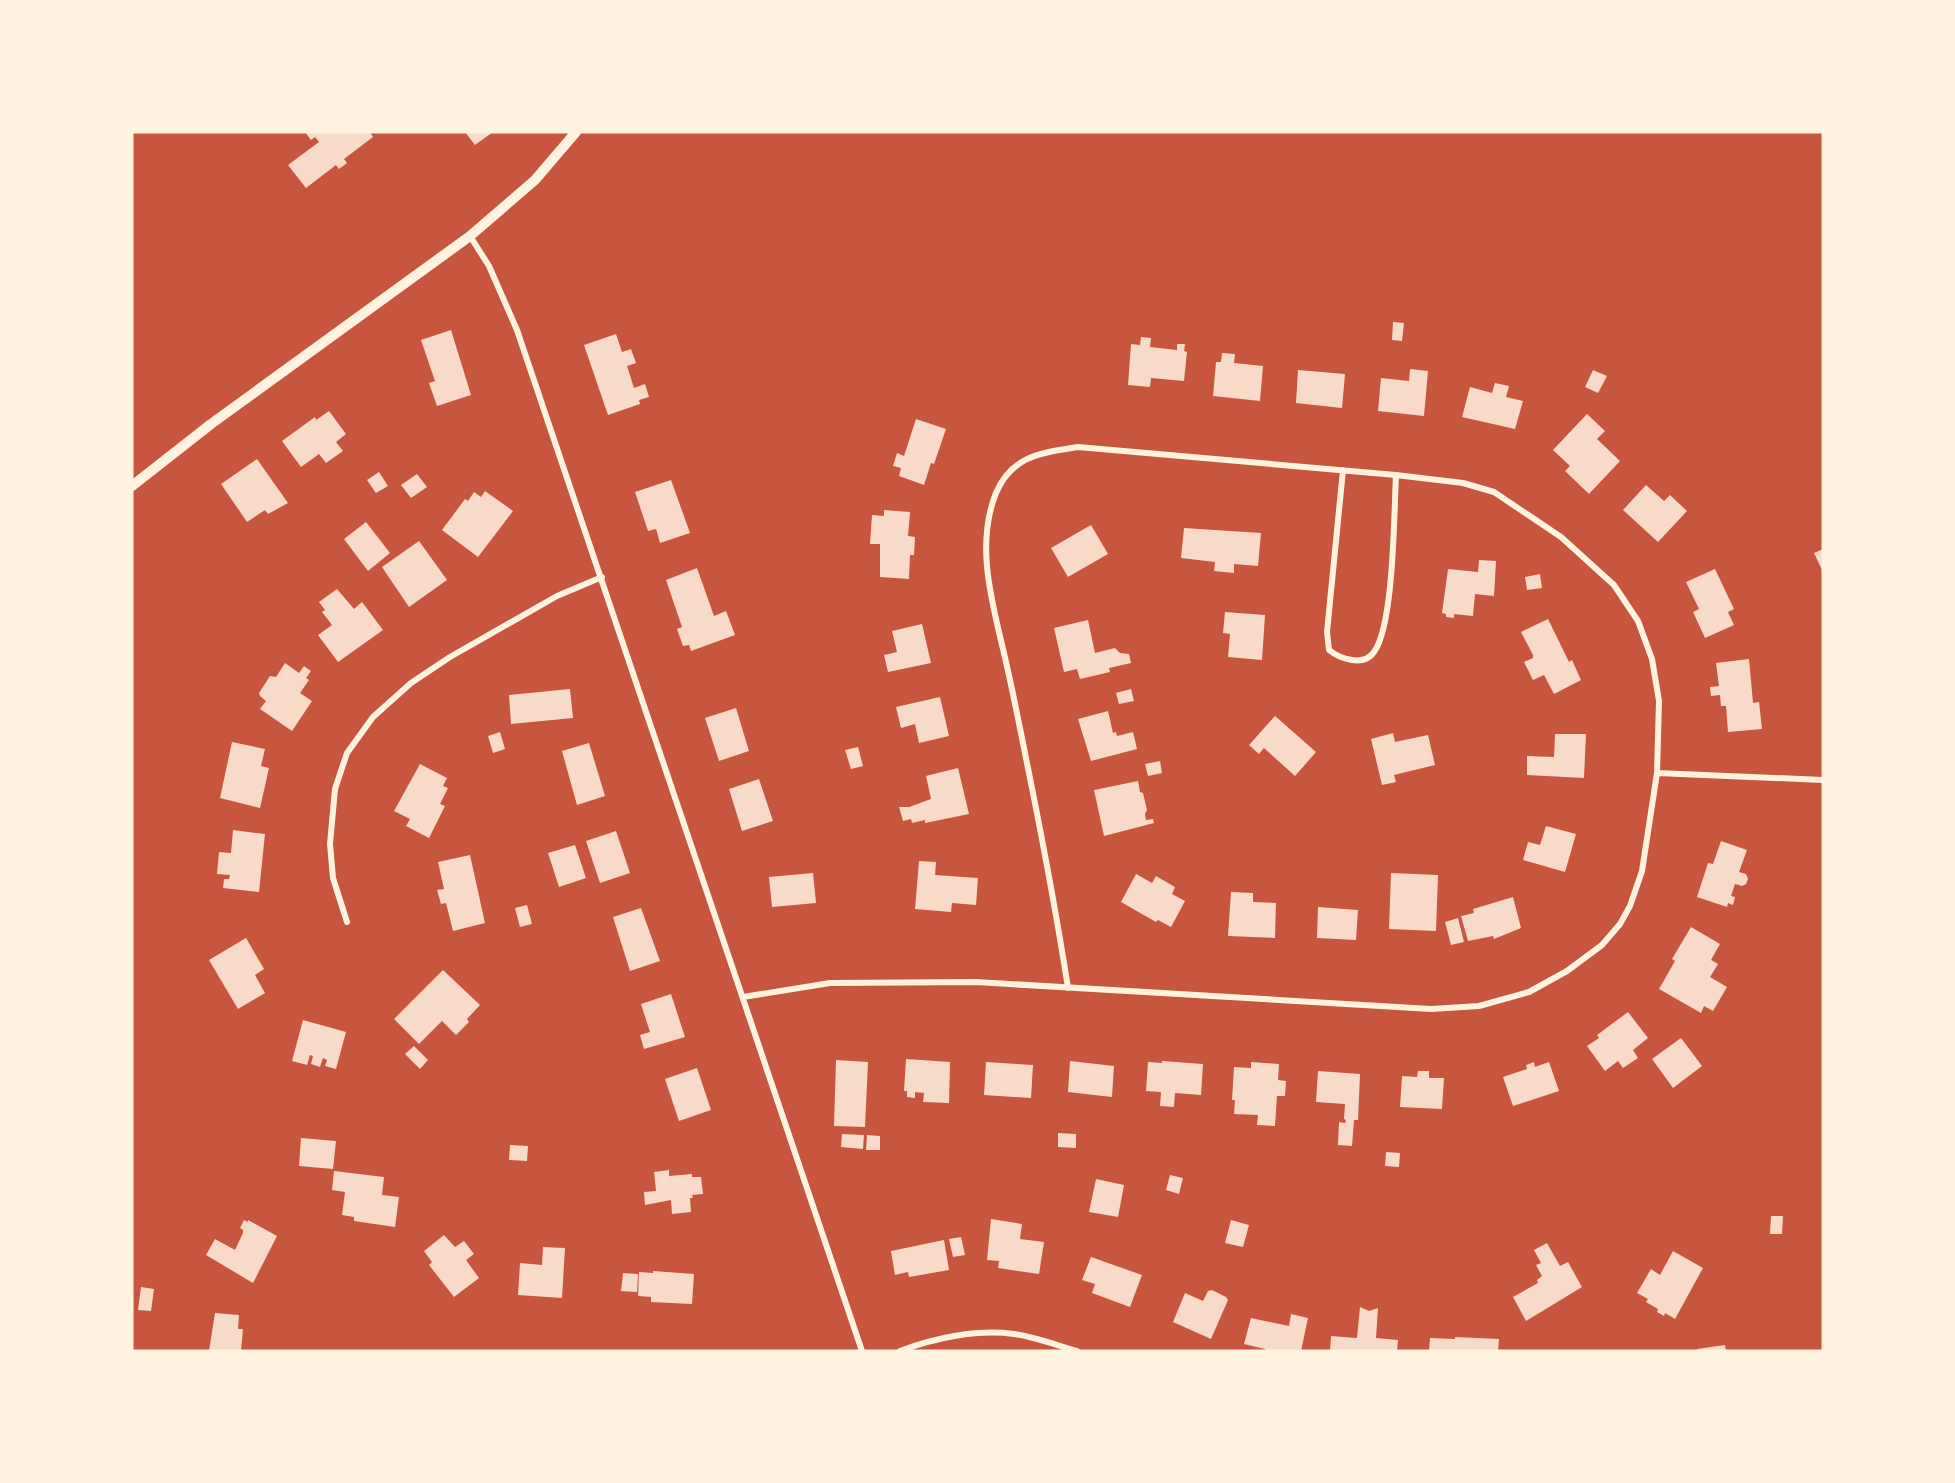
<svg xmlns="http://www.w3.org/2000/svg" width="1955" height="1483" viewBox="0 0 1955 1483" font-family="Poppins,sans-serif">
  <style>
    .building { fill: #f7dbc8 }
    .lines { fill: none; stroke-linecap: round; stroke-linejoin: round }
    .minor { stroke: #fff3e0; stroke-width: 6 }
    .tertiary { stroke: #fff3e0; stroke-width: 10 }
  </style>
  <rect width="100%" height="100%" fill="#c8553d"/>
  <path class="building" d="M305 132H370L373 137 344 159 347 163 339 169 336 165 306 188 288 165 319 142 315 137 311 140Z
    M465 132H493L475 145Z
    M1393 322 1404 323 1402 341 1392 340Z
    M451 330 471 395 437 406 429 383 435 381 421 340Z
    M616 334 622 352 631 349 636 363 627 366 634 388 645 384 649 397 639 400 640 404 608 415 584 345Z
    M1141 337 1151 338 1150 347 1177 350V344H1185L1184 351 1187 352 1184 381 1151 378 1150 387 1128 385 1131 344 1140 345Z
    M1222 353 1235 354 1234 363 1263 366 1260 401 1213 396 1216 362H1221Z
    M1410 369 1428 371 1424 416 1378 411 1381 378 1409 381Z
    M1298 370 1345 374 1342 408 1296 403Z
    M1593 370 1607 376 1598 393 1585 387Z
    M1495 383 1509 386 1506 397 1523 401 1515 429 1462 417 1470 387 1492 393Z
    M329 411 346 434 336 442 343 451 326 463 319 454 301 467 282 441 315 417 316 420Z
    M1587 414 1605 431 1597 439 1620 461 1589 494 1565 471 1570 466 1553 450Z
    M916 419 946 429 934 464 931 463 924 485 899 476 901 468 893 466 897 453 904 456Z
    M257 459 288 503 268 514 265 510 247 522 221 484Z
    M379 472 388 486 376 493 367 480Z
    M417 474 427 487 411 498 401 485Z
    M671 480 690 533 660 543 656 529 648 531 635 492Z
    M1646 485 1664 501 1670 495 1687 511 1658 542 1623 510Z
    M485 491 513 511 478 557 442 530 465 499 468 501 474 492 481 497Z
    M884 510 910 512 908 536 915 537 914 555H910L909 579 880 577V544H870L872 515 884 516Z
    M366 522 390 553 368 571 344 539Z
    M1091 525 1108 554 1068 577 1051 548Z
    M1184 528 1261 533 1258 566 1234 564V573L1214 571 1215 562 1181 558Z
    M419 541 447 580 409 607 382 567Z
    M1823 549V572L1814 553Z
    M1479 560 1496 561 1494 596 1475 594 1473 616 1454 614V618L1446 617V614L1442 613 1448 569 1478 572Z
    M697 568 714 616 726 611 735 635 691 651 689 645 683 646 677 629 682 627 666 580Z
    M1715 569 1734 609 1728 612 1734 625 1705 638 1693 612 1699 609 1686 582Z
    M1540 574 1542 588 1527 590 1525 577Z
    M337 589 354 609 362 602 383 630 338 662 318 635 332 625 322 612 325 610 319 602Z
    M1225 612 1265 615 1262 660 1228 657 1230 634 1223 633Z
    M1548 619 1569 662 1572 660 1581 680 1554 694 1544 675 1533 680 1524 662 1533 658V655L1521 632Z
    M1088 620 1095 653 1115 648 1120 653 1129 654 1131 663 1109 668 1110 672 1080 679 1077 669 1064 672 1054 628Z
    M922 624 931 663 888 672 884 655 897 652 892 631Z
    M1749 659 1753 703 1759 702 1762 729 1728 732 1726 706H1721L1720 695 1711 696 1710 687 1719 686 1716 663Z
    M285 663 299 673 304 666 311 671 306 678 309 680 300 693 312 701 292 731 260 709 266 701 260 696 259 693 270 676 276 677Z
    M570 689 573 718 511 724 509 695Z
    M1131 689 1134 701 1119 704 1116 693Z
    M940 697 949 736 919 743 915 724 901 728 896 707Z
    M736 708 749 751 719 761 705 718Z
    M1108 711 1113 733 1116 732 1117 736 1133 732 1137 749 1091 761 1078 719Z
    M1275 716 1316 752 1295 776 1264 748 1259 754 1249 745Z
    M500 732 505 749 493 753 488 736Z
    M1393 733 1395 742 1428 735 1435 765 1394 775 1396 782 1382 785 1371 739Z
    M1555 734H1586L1584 778 1527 775V756L1554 757Z
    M232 742 265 749 261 766 269 768 260 808 220 798Z
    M589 743 605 796 577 805 562 751Z
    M858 747 863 766 851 769 845 750Z
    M1160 761 1162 773 1148 776 1145 764Z
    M420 764 447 778 443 786 448 788 440 804 445 806 429 838 406 826 410 819 394 811Z
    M958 768 969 814 925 823V820L912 823 911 819 903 821 899 807H909L931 799 926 776Z
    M759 779 773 821 742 831 729 789Z
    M1138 781 1140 792 1143 793 1147 810 1145 814 1146 820 1153 819 1154 823 1104 836 1094 790Z
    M1546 826 1576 834 1565 872 1523 860 1528 842 1540 845Z
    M233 830 265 834 259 892 223 888 224 879H229L230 875 217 874 219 852 231 853Z
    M616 831 630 873 600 883 586 841Z
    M1721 841 1747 850 1739 872 1746 874 1748 879 1746 884 1742 886 1735 884 1731 896 1735 897 1733 905 1728 903 1727 907 1697 897 1708 863 1713 864Z
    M575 845 586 878 559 887 548 853Z
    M470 855 485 923 453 931 446 903 441 904 437 890 444 889 438 862Z
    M919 861 936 862 935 875 978 878 976 905 952 903 951 912 915 909Z
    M813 873 816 903 772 907 769 877Z
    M1391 873 1438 875 1436 931 1389 929Z
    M1136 874 1152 883 1156 876 1175 887 1172 894 1185 901 1171 927 1158 920 1156 922 1121 902Z
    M1231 892 1253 893V902L1276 903 1275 938 1228 936Z
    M1513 897 1521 928 1494 939 1493 936 1468 941 1461 916 1474 913 1473 909Z
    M527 905 532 924 520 927 515 908Z
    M1318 907 1358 910 1356 940 1317 938Z
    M641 908 660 961 630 971 613 917Z
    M1458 918 1464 942 1451 945 1445 922Z
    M1691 927 1720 944 1711 960 1718 964 1710 977 1727 987 1713 1011 1704 1006 1701 1013 1659 989 1675 961 1672 959Z
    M246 938 264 969 255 975 265 993 238 1009 209 960Z
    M443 970 480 1005 467 1019 469 1022 456 1035 442 1021 419 1044 394 1019Z
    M671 994 685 1037 644 1049 640 1035 650 1032 641 1004Z
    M1628 1012 1648 1038 1633 1050 1638 1058 1623 1068 1618 1061 1605 1071 1587 1046 1599 1038 1597 1035Z
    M303 1020 346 1032 336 1069 325 1066 327 1060 323 1058 320 1067 311 1064 313 1056 310 1055 307 1065 292 1061Z
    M1681 1038 1702 1066 1673 1088 1652 1059Z
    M414 1046 428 1060 420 1069 405 1054Z
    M906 1059 950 1062 949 1103 923 1102 924 1093 915 1092V1098L907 1097V1091H904Z
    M836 1060 868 1062 865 1127 834 1126Z
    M1070 1061 1114 1066 1112 1097 1068 1092Z
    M1162 1061 1203 1064 1201 1095 1175 1093 1174 1107 1160 1106 1161 1092 1146 1091 1148 1062 1162 1063Z
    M986 1062 1033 1065 1031 1098 984 1095Z
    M1251 1062 1279 1064 1278 1080 1286 1081 1285 1096H1277L1275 1126 1257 1125 1258 1115 1234 1114 1235 1100H1232L1234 1067 1251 1068Z
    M1534 1062 1535 1067 1549 1062 1559 1091 1513 1106 1503 1077 1527 1069 1526 1065Z
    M697 1068 711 1110 679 1121 665 1079Z
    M1318 1071 1360 1074 1358 1120H1354L1352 1146 1338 1145 1339 1122 1345 1123 1346 1120 1344 1119 1345 1104 1316 1102Z
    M1418 1071H1429V1078H1444L1442 1109 1400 1107 1402 1076 1417 1077Z
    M1058 1133 1076 1134V1148L1058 1147Z
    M842 1134 864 1135 863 1149 841 1147Z
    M867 1135 880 1136V1150H866Z
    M301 1138 336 1141 333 1169 299 1166Z
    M510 1145 528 1146 527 1161 509 1160Z
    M1386 1152 1400 1153 1399 1167 1385 1166Z
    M669 1170V1176L692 1174V1177H701L703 1194 692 1195 693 1198H690L691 1212 672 1214 671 1200 645 1205 644 1192 656 1191 654 1172Z
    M334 1171 384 1177 382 1195 399 1197 395 1227 354 1221V1217L342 1215 345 1192 332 1190Z
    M1170 1175 1183 1178 1179 1194 1166 1190Z
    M1096 1179 1124 1185 1118 1217 1089 1212Z
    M1771 1216H1783L1782 1234H1770Z
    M991 1219 1022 1224 1020 1239 1044 1242 1039 1274 998 1268 999 1261 987 1260Z
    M244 1220 248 1222V1220L277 1236 253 1283 206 1255 215 1239 235 1250 243 1233V1230L240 1228Z
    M1231 1220 1249 1225 1243 1247 1225 1243Z
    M444 1235 455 1247 464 1241 474 1254 466 1260 479 1278 454 1297 429 1265 432 1262 424 1251Z
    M961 1237 965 1255 953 1257 949 1239Z
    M944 1240 949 1270 909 1277 908 1272 895 1275 891 1251Z
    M1547 1243 1560 1266 1568 1262 1582 1287 1526 1321 1513 1297 1538 1283 1537 1280 1542 1276 1536 1265 1541 1263 1534 1250Z
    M543 1247 565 1248 562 1298 518 1295 520 1263 542 1265Z
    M1673 1251 1703 1268 1675 1319 1665 1313 1664 1316 1657 1312 1658 1309 1646 1302 1648 1299 1637 1293 1651 1269 1660 1275Z
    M1091 1257 1142 1275 1130 1307 1092 1293 1095 1284 1082 1280Z
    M653 1271 694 1274 692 1304 651 1302V1297L638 1296 639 1272 653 1273Z
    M623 1273 638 1274 637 1292 621 1291Z
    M141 1287 154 1289 151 1311 138 1310Z
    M1212 1290 1226 1297 1228 1300 1211 1339 1173 1322 1185 1293 1203 1301 1208 1291Z
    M1360 1307 1369 1311 1378 1308 1376 1338 1398 1340 1397 1351H1330L1331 1336 1357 1338Z
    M215 1313 239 1315 238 1329H243L241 1351H209Z
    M1291 1314 1308 1318 1301 1351H1265V1349L1244 1344 1251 1318 1289 1326Z
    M1455 1337 1499 1339 1498 1351H1429L1430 1338 1455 1339Z
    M1725 1345 1726 1351H1697V1349Z"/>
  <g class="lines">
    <path class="minor" d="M470 236 489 266 517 330 862 1351
      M1343 470 1327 632 1329 650C1340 659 1364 667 1374 652 1394 625 1394 512 1396 475
      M1657 773 1823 780
      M347 922 333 878 330 844 335 789 347 753 373 717 411 683 450 657 557 596 602 577
      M743 997 830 983 976 982 1431 1009 1479 1006 1529 992 1567 971 1602 945 1620 924 1630 906 1642 871 1657 773 1659 701 1652 659 1638 621 1614 585 1561 537 1494 492 1463 483 1396 475 1078 447C1042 453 1012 455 996 493 974 548 994 608 1006 662 1015 701 1022 739 1030 778 1044 848 1057 917 1068 988
      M900 1351C934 1338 977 1329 1014 1334 1035 1337 1056 1345 1077 1351"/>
    <path class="tertiary" d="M132 486 211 424 470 236 535 180 576 132"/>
  </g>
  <rect width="1955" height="1483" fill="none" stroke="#fff3e0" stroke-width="267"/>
</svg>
